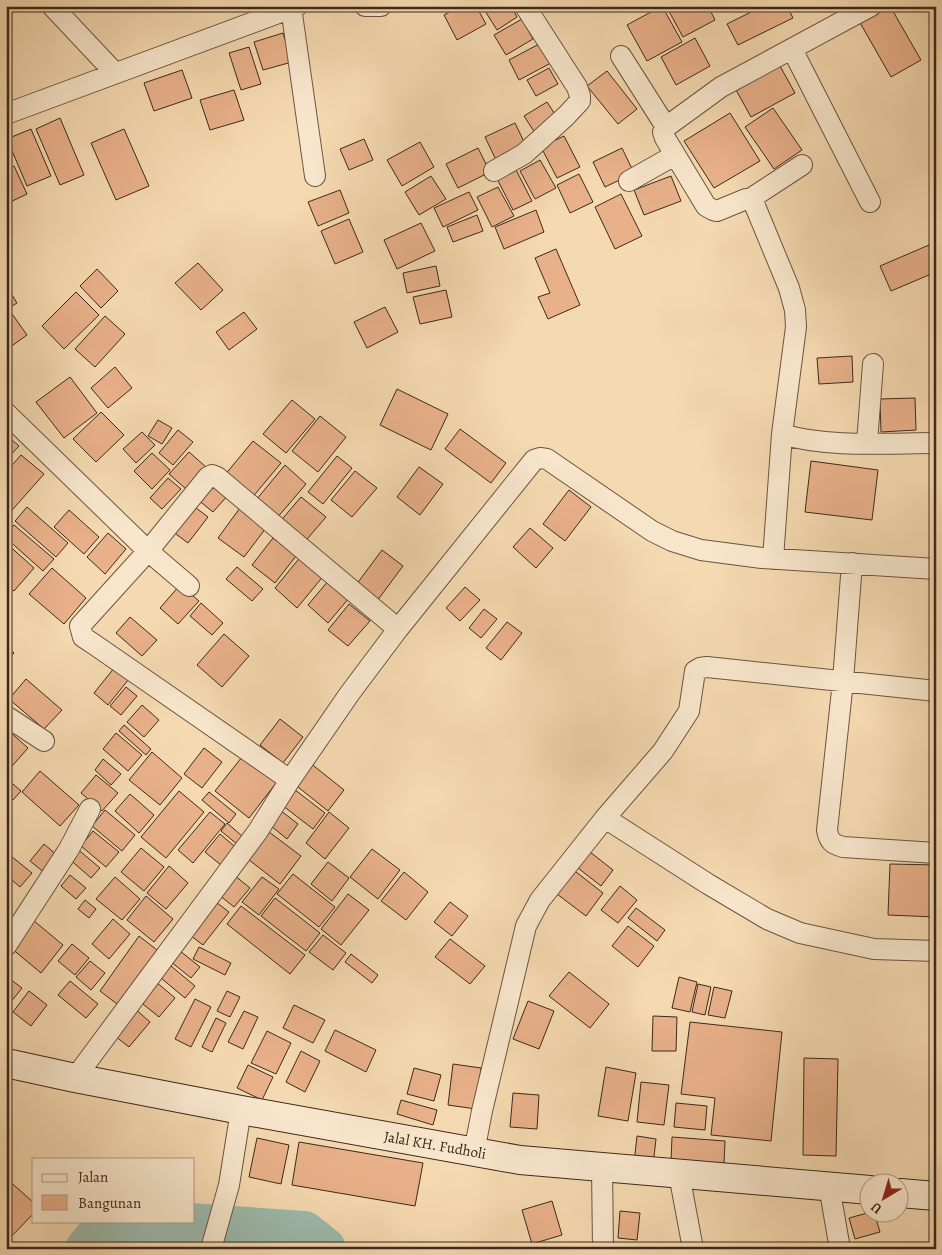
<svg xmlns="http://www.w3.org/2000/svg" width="942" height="1255" viewBox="0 0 942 1255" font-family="Alegreya,serif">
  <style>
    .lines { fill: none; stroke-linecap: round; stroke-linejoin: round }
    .river { stroke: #9cbaad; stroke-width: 44 }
    .building { fill: #e9b18a; stroke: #3c291c }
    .minor-casing { stroke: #6a5541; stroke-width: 22 }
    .secondary-casing { stroke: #3c291c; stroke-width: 30 }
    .minor { stroke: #f8e6cc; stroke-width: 20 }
    .secondary { stroke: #f8e6cc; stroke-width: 28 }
    .labels { text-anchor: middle; stroke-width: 5; stroke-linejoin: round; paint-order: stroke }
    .street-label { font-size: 15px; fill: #3c291c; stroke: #f8e6cc }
  </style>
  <rect width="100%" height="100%" fill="#f5d9b0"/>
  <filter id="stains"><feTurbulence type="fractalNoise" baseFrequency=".004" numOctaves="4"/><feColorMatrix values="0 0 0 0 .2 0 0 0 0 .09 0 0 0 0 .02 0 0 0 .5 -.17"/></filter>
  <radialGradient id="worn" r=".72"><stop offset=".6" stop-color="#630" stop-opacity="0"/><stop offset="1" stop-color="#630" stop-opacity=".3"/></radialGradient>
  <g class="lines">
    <path class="river" d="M87 1249 102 1232 147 1222 304 1233 324 1249"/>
  </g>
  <path class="building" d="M460 6H476L486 24 457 40 444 15Z
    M482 6H511L517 17 497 30Z
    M662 6 682 42 647 61 627 25Z
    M666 6H708L715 20 683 37Z
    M763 6H787L793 18 738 45 727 24Z
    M884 6H890L921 60 891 77 859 21Z
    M522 19 533 39 506 55 494 35Z
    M283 33 292 62 263 70 254 42Z
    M695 38 710 66 676 85 661 57Z
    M541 43 551 63 519 80 509 60Z
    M249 47 261 84 241 90 229 53Z
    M780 66 795 93 751 117 736 90Z
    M549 68 558 84 536 96 527 80Z
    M182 70 192 98 154 111 144 83Z
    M607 71 637 109 618 124 587 86Z
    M234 90 244 120 210 130 200 100Z
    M547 102 558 119 535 133 524 116Z
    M773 108 802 150 774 169 745 127Z
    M730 113 760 161 714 188 684 141Z
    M60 118 84 175 60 185 36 129Z
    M515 123 527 148 497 162 485 137Z
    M31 129 51 176 27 186 7 139Z
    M124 129 149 186 116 200 91 143Z
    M564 136 580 167 557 178 541 147Z
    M364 139 373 160 349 170 340 149Z
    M420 142 434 167 402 186 387 160Z
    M478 148 490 172 458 188 446 164Z
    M622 148 634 173 605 187 593 162Z
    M540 160 556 188 535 199 520 171Z
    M14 166 27 194 6 204V170Z
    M514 166 532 201 513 210 495 175Z
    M579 174 593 202 570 213 557 185Z
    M431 176 446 199 419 215 405 192Z
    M671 176 681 201 644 215 634 190Z
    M498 187 514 216 492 227 477 197Z
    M340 190 349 213 318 226 308 202Z
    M469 192 478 210 443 227 434 208Z
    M621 194 642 236 615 249 595 207Z
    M536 210 544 232 504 249 495 227Z
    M477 215 483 231 453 242 447 227Z
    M349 219 363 252 335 264 321 231Z
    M421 223 435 251 397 269 384 240Z
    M936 242V272L891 291 880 266Z
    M556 249 580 305 548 319 538 297 550 293 535 258Z
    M198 263 223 290 201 310 175 283Z
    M436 266 440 286 407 293 403 273Z
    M97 269 118 291 101 308 80 286Z
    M6 285 17 303 6 310Z
    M446 290 452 317 420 324 413 297Z
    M76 292 99 315 64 349 42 326Z
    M385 307 398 332 367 348 354 322Z
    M10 311 27 335 6 350V314Z
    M244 312 257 329 229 350 216 332Z
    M105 316 125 334 95 367 75 349Z
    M852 356 853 382 819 384 817 358Z
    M115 367 132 388 108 408 91 388Z
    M70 377 97 413 64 438 36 402Z
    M397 389 448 414 431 450 380 425Z
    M915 398 916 430 881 432 880 399Z
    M292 400 315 419 286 453 263 434Z
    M101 412 124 435 96 462 73 439Z
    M320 416 346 437 318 472 292 451Z
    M158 420 172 428 162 444 148 436Z
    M460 429 506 463 491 483 445 449Z
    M178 430 193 442 173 465 159 453Z
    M142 432 155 445 136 463 123 449Z
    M6 435 19 446 6 460Z
    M253 441 281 463 251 499 224 476Z
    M189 452 206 467 186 489 169 474Z
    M152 453 170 470 152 489 134 471Z
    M21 455 44 474 6 517V472Z
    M337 456 352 468 323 504 308 492Z
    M811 461 878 470 872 520 805 512Z
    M285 465 306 484 277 518 256 500Z
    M419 467 443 484 420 515 397 497Z
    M355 471 377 488 352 517 331 500Z
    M168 478 181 489 162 509 150 498Z
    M213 481 229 494 213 512 197 499Z
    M569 490 591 507 565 541 543 524Z
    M301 497 326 517 302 545 278 524Z
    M192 505 208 517 188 543 172 531Z
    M27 507 68 543 56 557 15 521Z
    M240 508 266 528 244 557 218 538Z
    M69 510 99 537 84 554 54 527Z
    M14 525 54 559 43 571 6 538V534Z
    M530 528 553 548 536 568 513 547Z
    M108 533 126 549 105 574 87 557Z
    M273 538 296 556 275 583 252 565Z
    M6 543 34 568 14 591 6 585Z
    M382 550 403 566 377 601 356 585Z
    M302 555 325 574 297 608 275 588Z
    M237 567 263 589 252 601 226 579Z
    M52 568 86 598 64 624 29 594Z
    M329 580 349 598 328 623 308 605Z
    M180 585 199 601 178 624 160 608Z
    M465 587 480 600 460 621 446 608Z
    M201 603 223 623 212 635 190 616Z
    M349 604 370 621 348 646 328 630Z
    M484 609 497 619 481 638 469 628Z
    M130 617 157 640 142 656 116 633Z
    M507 622 522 633 501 660 486 648Z
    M224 634 249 656 222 687 197 665Z
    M6 646 14 653 6 662Z
    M115 667 129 679 108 705 94 693Z
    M26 679 62 710 44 729 9 699Z
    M126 687 137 696 121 715 110 706Z
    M142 705 159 720 144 737 127 722Z
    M280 719 303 737 283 763 260 745Z
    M124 725 151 749 146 755 119 731Z
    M10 732 28 748 6 773V736Z
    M116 733 142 755 128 771 103 749Z
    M204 748 222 762 202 788 184 774Z
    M152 752 182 778 160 805 129 780Z
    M246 752 280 778 249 818 215 791Z
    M103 759 121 774 111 785 95 770Z
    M309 762 344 790 328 811 293 783Z
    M40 771 79 805 60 826 22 792Z
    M96 775 118 793 102 811 81 793Z
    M6 778 21 791 13 800 6 794Z
    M290 786 325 813 313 829 278 802Z
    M179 791 204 812 166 858 141 837Z
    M209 792 236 814 229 823 202 800Z
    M130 794 154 815 139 833 115 811Z
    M276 807 298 824 287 839 265 821Z
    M105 810 135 835 122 851 92 826Z
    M210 812 225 824 193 863 178 850Z
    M329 812 349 828 325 859 306 843Z
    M227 823 249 842 243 849 221 831Z
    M265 829 301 856 280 884 244 856Z
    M93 831 119 852 106 867 81 846Z
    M220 834 241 852 227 870 205 852Z
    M44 844 59 857 45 873 30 861Z
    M75 847 100 868 91 878 67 857Z
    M141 848 164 867 144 891 121 872Z
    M372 849 400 870 378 899 350 877Z
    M6 852 32 873 20 887 6 875Z
    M590 852 613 870 601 886 578 868Z
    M328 862 349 878 332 901 311 884Z
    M890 864 936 865V917L888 915Z
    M169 866 188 883 166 909 147 893Z
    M571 868 603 893 586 916 553 891Z
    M404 872 428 892 406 920 381 901Z
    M293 874 335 907 319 927 277 894Z
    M70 875 86 888 76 899 61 886Z
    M234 875 250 888 234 907 218 894Z
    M115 877 140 899 122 920 96 899Z
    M262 877 279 889 259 915 242 902Z
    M620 886 637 900 618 923 601 910Z
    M348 894 369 910 341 945 321 929Z
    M146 896 173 919 154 942 127 920Z
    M275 898 320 933 306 951 261 916Z
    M212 899 229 912 203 945 186 932Z
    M85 900 96 909 89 918 78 909Z
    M450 902 468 916 452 936 434 922Z
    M241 906 305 955 290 974 227 924Z
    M636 908 665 930 657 941 628 918Z
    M113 919 130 934 109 959 92 944Z
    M33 920 63 945 41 973 11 948Z
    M628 926 654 946 638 967 612 946Z
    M323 935 346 953 333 970 309 952Z
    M139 936 157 950 117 1004 100 991Z
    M450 939 485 966 470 984 435 957Z
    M72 944 89 958 75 975 58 961Z
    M174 946 200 967 191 978 165 957Z
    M199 947 231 963 225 975 193 959Z
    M351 954 378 975 372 983 345 962Z
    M90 961 105 973 91 990 76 977Z
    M165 961 195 986 185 998 155 973Z
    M569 972 609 1004 590 1028 549 996Z
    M6 976 22 988 6 1008Z
    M679 977 697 982 690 1012 672 1008Z
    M70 981 98 1004 86 1018 58 995Z
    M155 981 175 998 159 1017 138 1000Z
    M698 984 711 987 705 1015 692 1012Z
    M714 987 732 991 725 1018 708 1015Z
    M29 991 47 1005 31 1026 13 1012Z
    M227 991 240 997 230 1017 217 1011Z
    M195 999 211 1007 191 1047 175 1039Z
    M528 1001 554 1011 539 1049 513 1039Z
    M294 1005 325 1020 313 1043 283 1028Z
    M133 1007 150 1022 129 1047 111 1033Z
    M244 1011 258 1017 243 1049 228 1042Z
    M653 1016 677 1017 676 1051H652Z
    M216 1018 226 1023 212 1052 202 1047Z
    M690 1022 782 1032 771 1141 711 1135 715 1098 681 1094Z
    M335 1030 376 1050 366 1072 325 1051Z
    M267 1031 291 1043 276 1074 251 1063Z
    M301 1051 320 1061 305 1092 286 1082Z
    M804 1058 838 1059 836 1156 803 1155Z
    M453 1064 481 1068 476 1109 448 1105Z
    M248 1065 273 1077 262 1100 237 1088Z
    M606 1067 636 1073 628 1121 598 1116Z
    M414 1068 441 1075 434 1101 407 1094Z
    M641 1082 669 1085 664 1125 637 1122Z
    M513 1093 539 1095 537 1129 510 1127Z
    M401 1100 437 1110 433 1125 397 1114Z
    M676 1103 707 1106 705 1130 674 1127Z
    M637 1136 656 1139 653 1165 634 1163Z
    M672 1137 725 1141 724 1164 671 1160Z
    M257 1138 289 1145 281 1184 249 1177Z
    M299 1142 423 1163 415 1206 292 1185Z
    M6 1178 34 1203V1213L6 1242Z
    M552 1201 562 1235 532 1244 522 1210Z
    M620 1211 640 1213 637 1240 618 1238Z
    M871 1212H874L880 1232 855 1239 849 1218Z"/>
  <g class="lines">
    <defs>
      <path id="minor" d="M52 6 115 73
        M365 6H381
        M291 7 315 176
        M792 49 870 202
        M621 56 666 127
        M6 114 297 6
        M494 171 524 154 566 116 580 101V96L577 87 525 6
        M629 181 675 155
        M750 199 802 165
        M6 413 148 551 189 586
        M782 434C827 448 889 443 936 443
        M867 443 873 364
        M773 559 782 434 796 327 795 310 789 288 753 201 746 199 717 211 713 210 706 206 665 138 663 132 666 127 721 87 871 6
        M852 563 843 681 827 830C829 841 832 844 843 847L936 853
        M6 716 44 741
        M290 780 95 645 83 637 80 626 148 551 208 477 212 475 217 477 398 629
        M605 818 708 884 767 919 800 933 874 949 936 951
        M6 946 69 849 90 809
        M75 1078 258 831 290 780 350 693 398 629 534 460 540 458 547 459 652 531 672 541 701 550 762 558 936 569
        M474 1152 482 1111 526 926 540 900 605 818 663 751 689 711 695 671 700 668 707 667 936 691
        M602 1167 603 1249
        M679 1174 693 1249
        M829 1186 840 1249
        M211 1249 229 1185 241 1110"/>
      <path id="secondary" d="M6 1063 75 1078 241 1110 520 1160 870 1190
        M900 1193 936 1196"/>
    </defs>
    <use href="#minor" class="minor-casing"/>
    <use href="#secondary" class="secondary-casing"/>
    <use href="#minor" class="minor"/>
    <use href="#secondary" class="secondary"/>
  </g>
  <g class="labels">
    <g class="street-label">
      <text transform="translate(435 1145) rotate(10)" y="5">Jalal KH. Fudholi</text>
    </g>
  </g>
  <rect width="942" height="1255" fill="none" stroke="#f5d9b0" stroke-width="25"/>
  <rect x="8" y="8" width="927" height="1240" fill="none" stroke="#3c291c" stroke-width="2.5"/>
  <rect x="12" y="12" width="917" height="1230" fill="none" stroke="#3c291c"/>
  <rect x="32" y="1158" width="162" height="65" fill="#f8e6cc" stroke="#ad9a86"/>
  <rect x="42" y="1174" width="25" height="8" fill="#f8e6cc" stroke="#ad9a86"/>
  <text x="78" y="1182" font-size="15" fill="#3c291c">Jalan</text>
  <rect x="42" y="1195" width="25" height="15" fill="#e9b18a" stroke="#ad9a86"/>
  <text x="78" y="1208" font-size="15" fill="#3c291c">Bangunan</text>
  <g transform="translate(884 1198) rotate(218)"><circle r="24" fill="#f8e6cc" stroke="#ad9a86"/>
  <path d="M0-4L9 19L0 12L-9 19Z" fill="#8f2418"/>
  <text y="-8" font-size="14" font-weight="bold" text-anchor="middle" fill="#3c291c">U</text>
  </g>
  <rect width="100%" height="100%" filter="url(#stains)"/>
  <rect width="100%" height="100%" fill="url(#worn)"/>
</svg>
